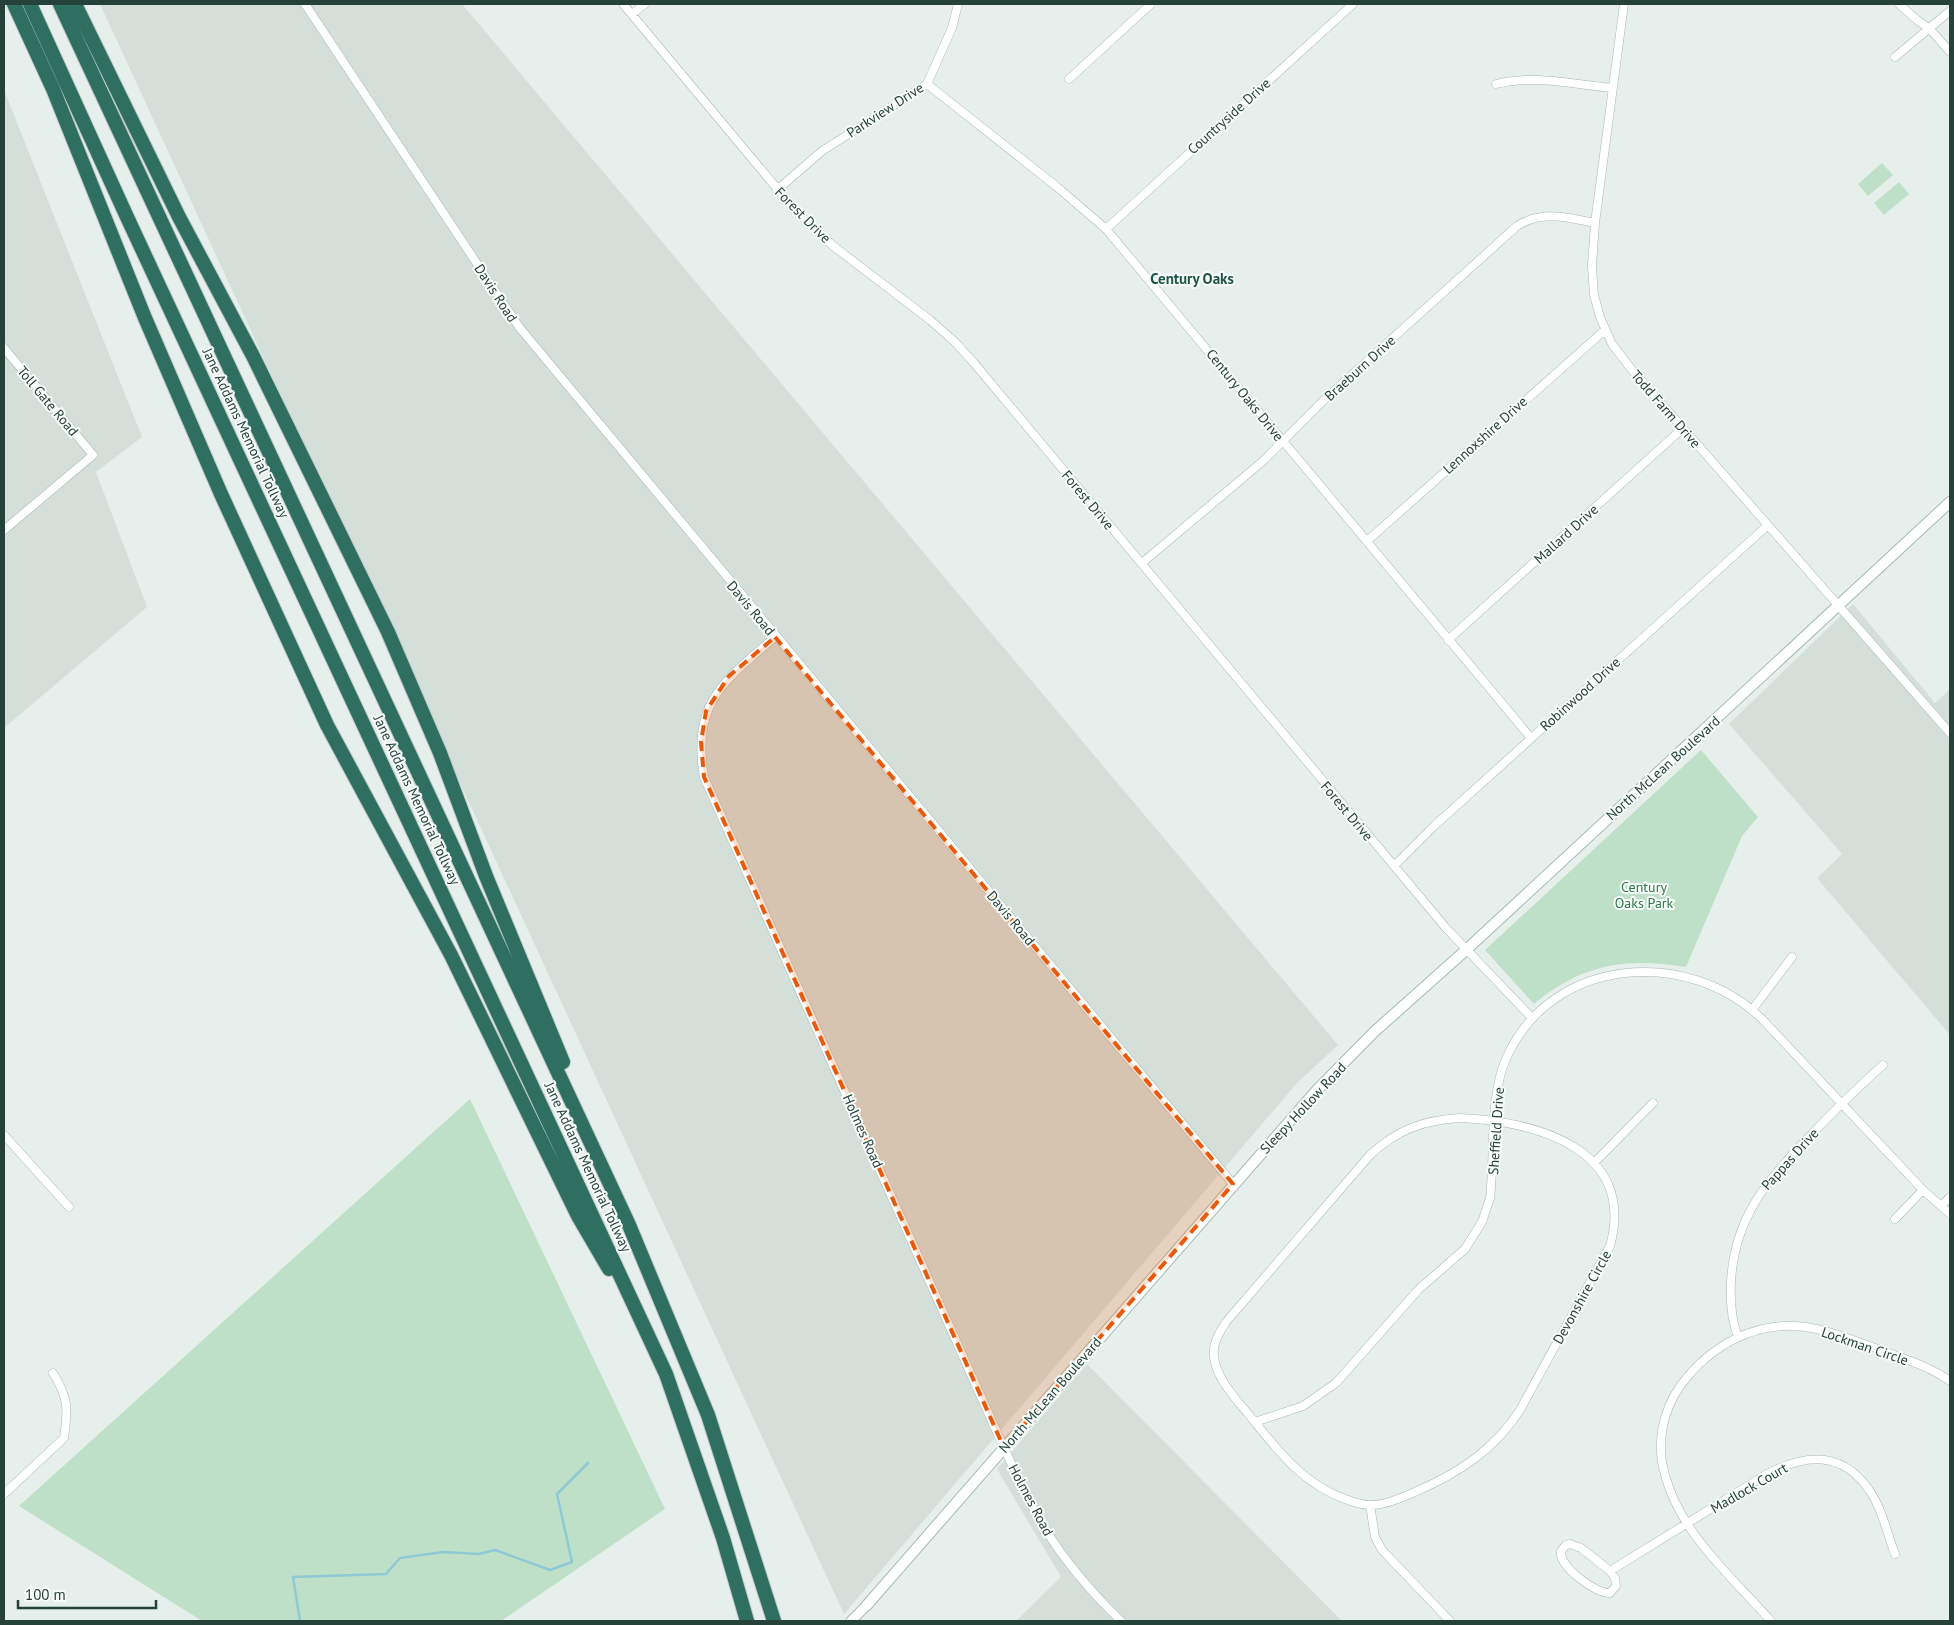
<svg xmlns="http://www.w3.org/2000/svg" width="1954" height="1625" viewBox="0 0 1954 1625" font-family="'PT Sans',sans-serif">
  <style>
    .built { fill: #d4dfda }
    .green { fill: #bfe0c8 }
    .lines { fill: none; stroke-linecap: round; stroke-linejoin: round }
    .stream { stroke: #8ec9d4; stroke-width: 2.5 }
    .minor-casing { stroke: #a8b8b2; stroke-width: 9 }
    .tertiary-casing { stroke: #a8b8b2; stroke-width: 11 }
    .secondary-casing { stroke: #a4bbb3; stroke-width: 12 }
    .motorway-casing { stroke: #c2cac8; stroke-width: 16 }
    .minor { stroke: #fff; stroke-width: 8 }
    .tertiary { stroke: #fff; stroke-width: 9 }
    .secondary { stroke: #fff; stroke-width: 10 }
    .motorway { stroke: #2f6f62; stroke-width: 14 }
    .marked { fill: #e8590c; fill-opacity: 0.2; stroke: #e8590c; stroke-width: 4; stroke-dasharray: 10 6; stroke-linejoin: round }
    .labels { text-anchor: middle; stroke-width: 4; stroke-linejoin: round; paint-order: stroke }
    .street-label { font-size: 14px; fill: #24423a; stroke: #f7fbf9 }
    .park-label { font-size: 14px; fill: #2d7a4b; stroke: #f7fbf9 }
    .neighbourhood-label { font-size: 15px; font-weight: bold; fill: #1f5548; stroke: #f7fbf9 }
  </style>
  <rect width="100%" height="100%" fill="#e6efeb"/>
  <path class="built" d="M100 4H462L1338 1045 1297 1083 844 1614Z
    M4 90 142 437 96 472 147 607 4 728Z
    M1853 604 1935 703 1950 689V1035L1817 878 1842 854 1729 724Z
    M1087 1364 1342 1621H1016L1061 1577 997 1469Z"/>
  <path class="green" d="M1882 163 1893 175 1868 196 1858 184Z
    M1899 182 1909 194 1884 215 1874 203Z
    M1701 750 1758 817 1742 836 1686 967C1625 957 1582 964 1534 1004L1485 950Z
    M470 1099 665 1509 501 1621H202L19 1506Z"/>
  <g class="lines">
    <path class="stream" d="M300 1621 293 1577 386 1574 400 1558 443 1552 479 1554 495 1550 550 1570 572 1562 557 1494 588 1463"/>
    <defs>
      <path id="minor" d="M305 4 519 327 1233 1184
        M623 4 795 210 832 245 930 320 955 342 974 363 1446 928 1532 1018
        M1624 4 1595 223 1592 266 1594 295 1600 317 1612 344 1632 370 1950 733
        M1899 4 1917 20 1930 29 1950 52
        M632 14 645 4
        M1895 57 1950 11
        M1069 79 1151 4
        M927 84 1056 186 1106 229 1531 738
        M1496 84C1535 74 1574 85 1613 88
        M777 190 822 151 927 84 952 28 958 4
        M1106 229 1353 4
        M4 348 93 455 4 530
        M1367 541 1605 330
        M1142 563 1263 461 1323 401 1517 226C1542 210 1567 217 1595 223
        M775 637C723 682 692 702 704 777L1004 1448C1015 1471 1025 1495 1038 1517 1060 1556 1089 1590 1121 1621
        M1448 640 1683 428
        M1394 866 1433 827 1768 525
        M1752 1010 1792 957
        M1460 1118C1536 1121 1637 1149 1610 1246L1520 1410C1495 1449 1459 1473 1417 1491 1403 1497 1386 1505 1370 1505 1362 1505 1353 1502 1345 1499 1301 1483 1277 1449 1249 1415 1236 1399 1216 1378 1214 1357 1212 1344 1219 1333 1226 1322L1370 1155C1397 1130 1423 1120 1460 1118Z
        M4 1135 69 1207
        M1594 1163 1653 1103
        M1941 1206 1950 1197
        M1895 1219 1923 1190
        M1738 1337C1731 1319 1730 1300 1731 1281 1735 1217 1767 1180 1809 1137 1833 1112 1857 1088 1883 1065
        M1255 1422 1303 1406 1336 1383 1419 1289 1465 1249 1482 1222 1490 1198C1495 1156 1489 1097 1506 1059 1550 957 1687 946 1762 1019L1923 1190 1950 1214
        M4 1494 64 1438C68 1409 69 1399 53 1373
        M1370 1505 1375 1537 1382 1550 1450 1621
        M1610 1571 1615 1578 1616 1586 1610 1593C1596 1594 1558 1566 1561 1551L1566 1545 1570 1544 1581 1548 1610 1571 1767 1474C1805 1454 1842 1450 1869 1490 1882 1508 1887 1533 1895 1554
        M1771 1621C1732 1577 1681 1534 1665 1475 1656 1445 1662 1411 1681 1385 1710 1346 1755 1320 1805 1327 1830 1330 1854 1341 1878 1349 1902 1358 1929 1366 1950 1381"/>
      <path id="tertiary" d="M851 1621 867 1605"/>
      <path id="secondary" d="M867 1605 1316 1091 1374 1032 1466 950 1950 502"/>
      <path id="motorway" d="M14 4 53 89 145 318 221 494 327 725 451 955 578 1216 609 1269
        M30 4 127 217 666 1374 723 1538 747 1621
        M60 4 629 1225 708 1415 774 1621
        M75 4 179 217 253 356 388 632 440 753 486 876 563 1062"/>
    </defs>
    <use href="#minor" class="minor-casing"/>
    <use href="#tertiary" class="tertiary-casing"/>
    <use href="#secondary" class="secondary-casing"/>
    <use href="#motorway" class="motorway-casing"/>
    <use href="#minor" class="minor"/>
    <use href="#tertiary" class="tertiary"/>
    <use href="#secondary" class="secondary"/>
    <use href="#motorway" class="motorway"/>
  </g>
  <path class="marked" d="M775 637 1233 1184 1004 1448 704 777 701 742 706 711 729 676Z"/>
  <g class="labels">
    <g class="street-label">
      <text transform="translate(885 110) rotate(-33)" y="5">Parkview Drive</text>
      <text transform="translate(1229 116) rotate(-42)" y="5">Countryside Drive</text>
      <text transform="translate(803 215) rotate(45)" y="5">Forest Drive</text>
      <text transform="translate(496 293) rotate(57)" y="5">Davis Road</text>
      <text transform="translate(1360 368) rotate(-42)" y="5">Braeburn Drive</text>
      <text transform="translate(1245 395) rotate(51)" y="5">Century Oaks Drive</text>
      <text transform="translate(48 401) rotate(50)" y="5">Toll Gate Road</text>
      <text transform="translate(1666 409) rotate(49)" y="5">Todd Farm Drive</text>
      <text transform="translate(246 433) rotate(65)" y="5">Jane Addams Memorial Tollway</text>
      <text transform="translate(1485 435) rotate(-42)" y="5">Lennoxshire Drive</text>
      <text transform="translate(1088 500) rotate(50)" y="5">Forest Drive</text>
      <text transform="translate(1566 534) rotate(-42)" y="5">Mallard Drive</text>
      <text transform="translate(751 608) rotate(50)" y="5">Davis Road</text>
      <text transform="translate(1580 694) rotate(-42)" y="5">Robinwood Drive</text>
      <text transform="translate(1663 768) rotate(-42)" y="5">North McLean Boulevard</text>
      <text transform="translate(417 800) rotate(65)" y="5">Jane Addams Memorial Tollway</text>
      <text transform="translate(1347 811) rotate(50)" y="5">Forest Drive</text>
      <text transform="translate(1011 918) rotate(50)" y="5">Davis Road</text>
      <text transform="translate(1303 1108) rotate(-47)" y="5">Sleepy Hollow Road</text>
      <text transform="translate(863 1131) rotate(66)" y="5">Holmes Road</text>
      <text transform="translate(1496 1131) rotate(-86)" y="5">Sheffield Drive</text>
      <text transform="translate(1790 1159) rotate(-48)" y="5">Pappas Drive</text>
      <text transform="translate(588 1167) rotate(65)" y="5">Jane Addams Memorial Tollway</text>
      <text transform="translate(1582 1297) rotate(-61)" y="5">Devonshire Circle</text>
      <text transform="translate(1865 1346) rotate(19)" y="5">Lockman Circle</text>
      <text transform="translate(1050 1395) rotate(-49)" y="5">North McLean Boulevard</text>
      <text transform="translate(1749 1488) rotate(-30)" y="5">Madlock Court</text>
      <text transform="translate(1031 1500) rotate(62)" y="5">Holmes Road</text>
    </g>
    <g class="park-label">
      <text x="1644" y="892">Century<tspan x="1644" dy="16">Oaks Park</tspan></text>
    </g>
    <g class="neighbourhood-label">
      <text x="1192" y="284">Century Oaks</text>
    </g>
  </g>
  <rect width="1954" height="1625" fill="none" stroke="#24423a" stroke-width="10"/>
  <path d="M18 1600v8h138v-8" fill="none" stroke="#24423a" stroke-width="2.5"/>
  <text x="25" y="1600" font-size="15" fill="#24423a" stroke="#f7fbf9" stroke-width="4" paint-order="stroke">100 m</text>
</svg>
